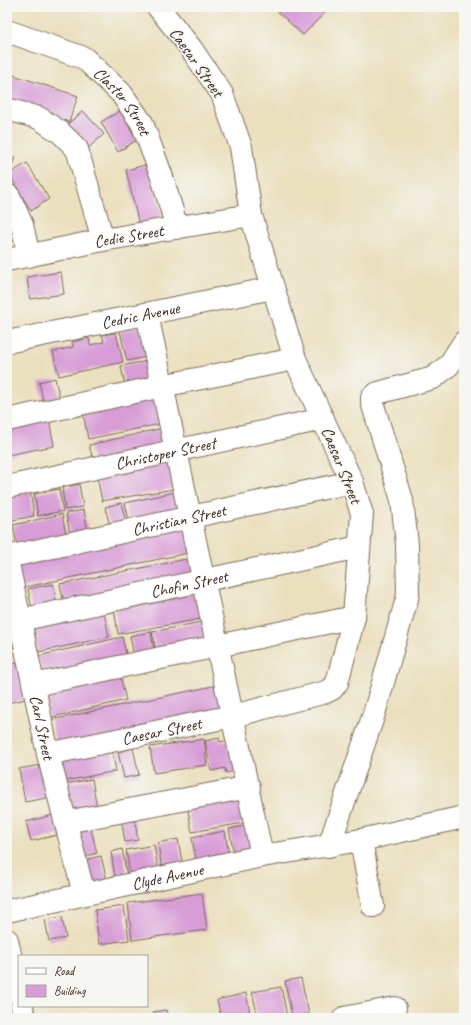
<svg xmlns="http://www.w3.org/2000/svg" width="471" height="1025" viewBox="0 0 471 1025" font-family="Caveat,sans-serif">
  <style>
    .building { fill: #d89dd7 }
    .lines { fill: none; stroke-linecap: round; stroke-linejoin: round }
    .minor-casing { stroke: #796a56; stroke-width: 24 }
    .minor { stroke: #fff; stroke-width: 22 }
    .labels { text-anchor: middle; stroke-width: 3.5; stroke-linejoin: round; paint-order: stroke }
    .street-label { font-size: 17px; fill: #3b2a1e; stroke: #f6f6f2 }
  </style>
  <rect width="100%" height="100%" fill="#f6f6f2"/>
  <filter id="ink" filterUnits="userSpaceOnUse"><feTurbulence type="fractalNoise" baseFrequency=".025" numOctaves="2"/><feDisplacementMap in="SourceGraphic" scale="8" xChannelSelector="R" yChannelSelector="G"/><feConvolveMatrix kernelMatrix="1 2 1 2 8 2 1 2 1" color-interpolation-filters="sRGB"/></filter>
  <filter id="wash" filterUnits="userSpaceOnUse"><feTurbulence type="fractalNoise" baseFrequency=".012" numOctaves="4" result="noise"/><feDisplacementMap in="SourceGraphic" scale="16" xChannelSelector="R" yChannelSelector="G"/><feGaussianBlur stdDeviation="0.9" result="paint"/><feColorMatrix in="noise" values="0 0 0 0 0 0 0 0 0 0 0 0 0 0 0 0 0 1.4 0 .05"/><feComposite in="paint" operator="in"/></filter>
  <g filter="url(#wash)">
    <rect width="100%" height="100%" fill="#ebe0be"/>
    <g id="blocks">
      <path class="building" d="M281 7H330L303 35 277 11Z
        M7 73 78 96 69 122 7 102Z
        M83 111 104 134 85 151 64 127Z
        M120 111 137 140 118 152 101 122Z
        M7 154 15 157 7 179Z
        M27 163 49 199 31 211 9 174Z
        M149 164 164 223 140 229 126 170Z
        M61 272 64 294 30 299 27 277Z
        M139 326 146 357 127 361 120 331Z
        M116 333 123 362 59 376 53 352 73 347 72 342 89 338 90 345 104 342 102 335Z
        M147 361 152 386 126 391 121 366Z
        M55 378 61 405 45 409 39 382Z
        M159 395 165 423 88 439 82 408Z
        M49 419 54 446 7 455V427Z
        M163 428 169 450 95 467 89 445Z
        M170 463 174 489 102 501 97 476Z
        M79 484 83 507 65 510 62 488Z
        M59 489 63 511 38 516 34 494Z
        M30 490 34 516 8 521 7 494Z
        M175 492 180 515 130 525 125 503Z
        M121 503 127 526 111 530 105 507Z
        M84 510 89 537 71 540 66 513Z
        M62 514 67 540 18 551 13 525Z
        M187 524 193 552 21 588 15 560Z
        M192 558 196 582 65 608 60 584Z
        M53 584 58 609 33 614 28 589Z
        M201 592 206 618 118 634 114 608Z
        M104 612 109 637 38 652 33 626Z
        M206 621 210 645 157 656 152 632Z
        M12 630 16 647 7 649V631Z
        M151 632 155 657 135 661 130 636Z
        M122 637 128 662 44 681 38 656Z
        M17 663 26 699 7 703V665Z
        M119 672 126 700 49 718 43 690Z
        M223 684 229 715 57 751 51 720Z
        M219 738 220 742 234 739 240 770 226 773 225 768 211 771 205 741Z
        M204 739 207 765 154 773 150 747Z
        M111 745 116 771 65 781 61 755Z
        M133 748 139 775 124 778 118 752Z
        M46 764 52 797 25 802 19 769Z
        M92 779 97 809 72 814 66 784Z
        M244 796 249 822 192 832 187 806Z
        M57 814 62 834 31 841 26 822Z
        M134 816 138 840 125 842 121 818Z
        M90 825 97 853 82 857 76 829Z
        M250 825 254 850 234 854 229 829Z
        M225 831 229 856 196 861 192 837Z
        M178 839 183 867 162 870 158 843Z
        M154 845 158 870 130 874 126 850Z
        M122 849 127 875 115 877 111 852Z
        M101 856 107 881 89 885 84 860Z
        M202 893 207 930 132 940 128 903Z
        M124 906 129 940 99 944 95 910Z
        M62 917 66 938 49 941 45 920Z
        M301 978 309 1014 292 1017 285 981Z
        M281 987 287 1016 278 1018H258L252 992Z
        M246 993 251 1018H221L217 1000Z
        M166 1010 168 1018H155L153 1012Z"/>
    </g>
  </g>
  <g filter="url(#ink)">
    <use href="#blocks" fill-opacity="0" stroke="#796a56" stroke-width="1"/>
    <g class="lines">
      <defs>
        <g id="minor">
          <path id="s1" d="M7 31 84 58 121 93 142 123 162 177 177 228"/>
          <path d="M7 109 39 118 60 132 77 149 103 240"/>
          <path d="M7 195 9 196 22 225 29 256"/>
          <path id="s2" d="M7 260 103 240 251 215"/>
          <path d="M147 314 262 856"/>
          <path id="s3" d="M7 342 273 288"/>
          <path d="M7 420 162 386 295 359"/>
          <path id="s4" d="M7 487 323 419"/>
          <path id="s5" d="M7 557 352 482"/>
          <path id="s6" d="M7 559 48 754 84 894"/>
          <path id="s7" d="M20 620 359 547"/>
          <path d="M34 685 354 617"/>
          <path id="s8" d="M48 754 233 716 326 692 332 689 337 683 354 617 362 514 352 482 295 359 251 215 241 147 222 94 190 47 158 7"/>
          <path d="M66 822 249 787"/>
          <path d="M361 840 373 906"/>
          <path d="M329 846 374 714 408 595 407 544 402 500 372 402V397L378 393 433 378 449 365 464 342"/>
          <path id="s9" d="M7 911 262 856 361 840 464 817"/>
          <path d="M7 940 19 994"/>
          <path d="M22 1006 24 1018"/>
          <path d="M344 1018 395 1008"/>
        </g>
      </defs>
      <use href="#minor" class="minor-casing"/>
      <use href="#minor" class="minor"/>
    </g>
  </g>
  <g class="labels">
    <g class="street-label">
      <text transform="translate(197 62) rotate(55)" y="6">Caesar Street</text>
      <text dy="6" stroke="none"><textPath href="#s1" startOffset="140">Claster Street</textPath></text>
      <text dy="6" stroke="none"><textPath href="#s2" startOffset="124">Cedie Street</textPath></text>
      <text dy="6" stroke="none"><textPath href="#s3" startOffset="136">Cedric Avenue</textPath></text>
      <text dy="6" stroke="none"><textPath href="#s4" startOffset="162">Christoper Street</textPath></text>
      <text transform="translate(342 465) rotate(68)" y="6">Caesar Street</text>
      <text dy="6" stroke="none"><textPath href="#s5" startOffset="176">Christian Street</textPath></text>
      <text dy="6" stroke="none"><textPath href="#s7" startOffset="173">Chofin Street</textPath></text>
      <text dy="6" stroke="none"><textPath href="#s6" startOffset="172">Carl Street</textPath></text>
      <text dy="6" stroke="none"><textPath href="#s8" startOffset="116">Caesar Street</textPath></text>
      <text dy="6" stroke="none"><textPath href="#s9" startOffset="164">Clyde Avenue</textPath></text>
    </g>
  </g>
  <rect width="471" height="1025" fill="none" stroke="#f6f6f2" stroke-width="24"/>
  <rect x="18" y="955" width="130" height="52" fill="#f6f6f2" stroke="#aba49d"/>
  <rect x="26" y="968" width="20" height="6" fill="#ffffff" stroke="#aba49d"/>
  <text x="54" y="975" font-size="12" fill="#3b2a1e">Road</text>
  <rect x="26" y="985" width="20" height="12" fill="#d89dd7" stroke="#aba49d"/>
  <text x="54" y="995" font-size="12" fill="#3b2a1e">Building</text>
</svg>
